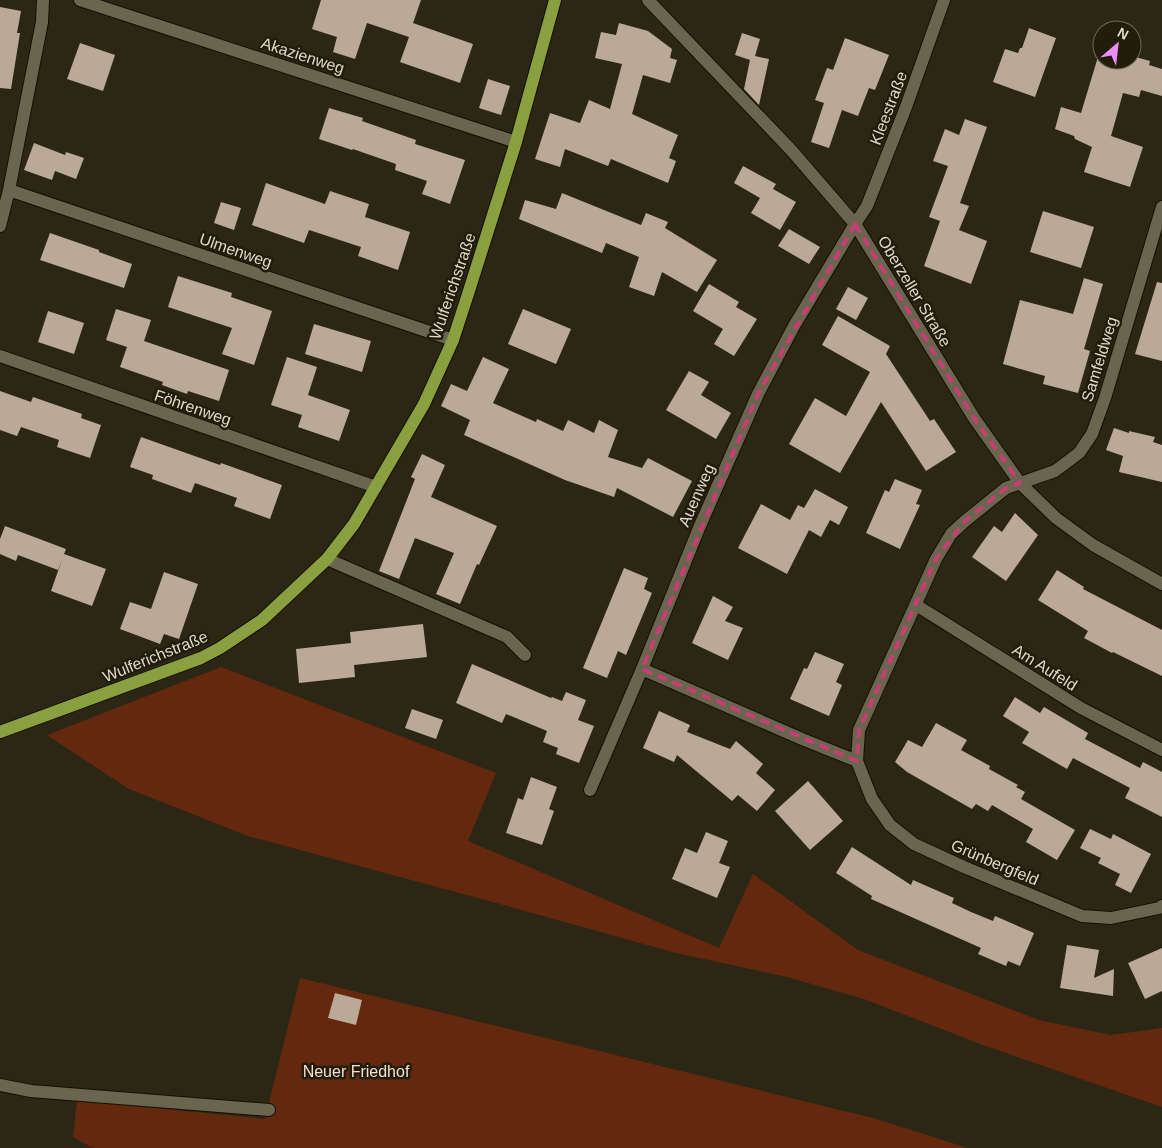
<svg xmlns="http://www.w3.org/2000/svg" width="1162" height="1148" viewBox="0 0 1162 1148" font-family="Arial,sans-serif">
  <style>
    .green { fill: #63280e }
    .building { fill: #bba997 }
    .lines { fill: none; stroke-linecap: round; stroke-linejoin: round }
    .minor-casing { stroke: #141001; stroke-width: 14 }
    .major-casing { stroke: #141001; stroke-width: 14 }
    .minor { stroke: #6a654f; stroke-width: 12 }
    .major { stroke: #8a9f3f; stroke-width: 12 }
    .marked { fill: none; stroke: #c73f72; stroke-width: 4; stroke-dasharray: 10 6; stroke-linejoin: round }
    .labels { text-anchor: middle; stroke-width: 5; stroke-linejoin: round; paint-order: stroke }
    .street-label { font-size: 16px; fill: #dddace; stroke: #221d0a }
    .park-label { font-size: 16px; fill: #f7ddd4; stroke: #221d0a }
  </style>
  <rect width="100%" height="100%" fill="#2c2714"/>
  <path class="green" d="M221 667 496 773 468 841 719 948 753 874 858 950 1039 1020 1111 1035 1162 1028V1107L983 1045 864 999 787 977 676 953 489 901 248 836 129 789 47 735Z
    M300 978 873 1118 968 1148H93L73 1137 77 1100 265 1119Z"/>
  <path class="building" d="M321 0H421L411 29 413 23 473 44 460 83 400 62 409 37 367 23 355 59 333 52 337 37 312 29Z
    M0 7 21 11 17 33H20L11 89 0 88Z
    M619 23 648 31 672 49 670 58 677 60 670 83 643 75 632 114 678 135 669 158 676 161 668 183 611 159 608 166 565 149 560 167 535 159 550 113 580 123 589 100 610 109 622 64 595 58 601 32 616 35Z
    M1029 28 1056 38 1035 97 993 82 1005 49 1018 53 1020 48H1022Z
    M742 33 760 39 755 56 769 59 759 105 744 89 750 60 735 55Z
    M845 38 889 55 875 90 869 88 858 116 842 110 829 148 811 142 824 103 815 100 827 68 833 70Z
    M80 43 115 55 103 91 67 79Z
    M1101 47H1102V60H1132V56L1150 61 1149 65 1162 69V96L1141 90 1139 97 1123 93 1111 136 1143 147 1130 187 1084 172 1092 147 1075 139 1074 136 1055 129 1061 107 1081 113Z
    M488 79 510 86 501 115 479 108Z
    M329 108 363 118 362 121 416 140 415 144 465 160 450 204 422 194 427 181 395 170 396 164 353 149 352 150 319 139Z
    M965 119 987 127 960 203 969 206 959 230 987 241 971 284 924 266 940 221 929 217 948 166 933 161 945 129 959 135Z
    M34 143 65 155 66 152 84 158 76 179 55 171 52 180 24 170Z
    M743 166 776 184 773 189 796 202 780 230 751 213 760 198 734 183Z
    M266 183 325 204 330 191 369 204 365 217 410 232 398 270 358 256 361 247 309 230 304 243 252 225Z
    M562 193 641 225 646 213 668 222 665 228 717 260 697 292 662 272 654 296 629 287 639 257 606 243 602 253 519 219 525 200 556 209Z
    M221 202 241 208 234 230 214 223Z
    M1043 211 1094 227 1081 268 1030 252Z
    M789 229 820 247 809 264 778 246Z
    M50 233 99 250V252L132 264 124 288 40 260Z
    M178 276 232 293 231 297 272 311 254 365 222 354 232 328 168 307Z
    M1084 278 1103 284 1084 349 1090 351 1078 393 1043 384 1045 376 1003 364 1020 300 1073 314Z
    M1157 282 1162 283V361L1135 354Z
    M709 284 739 302 736 307 757 319 734 356 714 344 723 329 693 311Z
    M848 287 868 298 856 320 836 309Z
    M116 309 151 320 144 341 229 370 219 401 188 391 187 394 162 385 163 382 120 367 127 347 106 340Z
    M523 309 571 329 556 364 508 344Z
    M48 311 84 323 74 354 38 342Z
    M838 316 890 346 886 354 930 421 934 419 956 452 926 471 881 402 840 473 789 444 815 398 846 416 870 372 822 345Z
    M314 324 371 341 362 372 305 354Z
    M287 357 317 367 308 395 350 410 339 441 298 427 302 415 271 405Z
    M483 357 509 369 493 403 536 422 537 419 563 431 568 420 594 433 599 420 618 430 608 457 642 468 648 458 692 481 673 517 617 488 614 497 565 480 464 435 470 420 441 406 451 384 467 391Z
    M689 371 709 382 701 395 731 413 716 439 666 410Z
    M0 391 31 402 33 397 82 414 81 418 101 425 90 458 57 447 59 440 21 427 17 436 0 430Z
    M1114 428 1129 433V431L1155 437 1153 442 1162 445V482L1119 472 1123 456 1106 450Z
    M141 437 220 465 221 463 282 485 270 519 234 506 237 498 195 483 191 493 152 479 153 475 130 467Z
    M422 454 445 465 431 497 497 526 479 565 477 564 460 604 436 594 454 553 415 538 399 579 379 571 415 479 411 477Z
    M895 479 922 490 916 504 920 505 900 549 866 533 885 490 889 492Z
    M815 489 848 507 839 525 830 520 821 537 809 530 787 574 738 548 761 504 790 520 798 505 804 508Z
    M1015 513 1038 535 1006 581 972 557 994 526 1002 532Z
    M5 526 66 549 58 570 18 555 16 561 0 554V539Z
    M64 554 106 569 92 606 51 591Z
    M624 568 648 578 644 589 652 593 626 655 618 651 607 678 583 668Z
    M1057 570 1084 587 1083 589 1162 630V676L1113 652 1112 653 1084 638 1088 631 1038 600Z
    M164 572 198 584 179 639 164 634 160 644 120 629 130 602 151 609Z
    M713 596 733 607 725 621 743 628 728 660 692 643Z
    M423 624 427 657 354 665 355 677 299 683 296 649 351 643 350 632Z
    M815 652 844 664 836 682 842 685 829 716 790 699 804 668 807 669Z
    M472 664 551 698 552 697 562 701 566 692 586 700 578 720 594 726 579 763 556 754 558 748 543 742 547 731 506 714 502 723 456 703Z
    M1015 697 1040 713 1044 707 1088 733 1085 739 1140 768 1143 762 1162 772V817L1125 798 1130 788 1073 758 1067 769 1022 743 1029 732 1003 716Z
    M412 709 443 720 436 739 405 728Z
    M659 711 690 725 687 732 730 749 736 741 763 764 756 773 775 790 757 811 738 795 732 801 677 755 674 762 643 748Z
    M936 723 967 740 961 750 990 766 989 769 1018 785 1016 787 1025 792 1021 799 1075 830 1057 860 1026 842 1033 829 992 805 988 811 976 804 972 809 907 772 895 762 908 740 922 747Z
    M531 777 557 787 549 809 554 811 542 845 506 833 518 798 523 800Z
    M808 781 843 821 810 850 775 811Z
    M1090 829 1111 839 1113 834 1151 854 1131 893 1115 885 1120 874 1098 863 1101 858 1080 848Z
    M706 832 728 841 719 863 730 867 717 898 672 879 685 848 697 853Z
    M852 847 911 885 913 880 954 898 952 903 971 912 993 921 995 916 1034 933 1020 966 1008 961 1006 966 978 954 981 948 871 899 872 896 836 873Z
    M1067 945 1099 950 1094 978 1114 969 1113 996 1060 988Z
    M1162 948V991L1145 999 1128 963Z
    M335 993 362 1000 356 1025 328 1018Z"/>
  <g class="lines">
    <defs>
      <path id="minor" d="M80 0 516 142
        M648 0 792 151 855 224 974 418 1020 483 1056 518 1093 545 1162 584
        M9 190 453 340
        M1162 207 1105 398 1092 434 1079 453 1055 471 1006 488 965 521 951 534 936 559 859 730 857 761 872 799 890 825 914 844 964 867 1082 916 1111 918 1159 908 1162 906
        M0 226 9 190 42 22 43 0
        M0 356 376 487
        M327 559 507 637 525 655
        M916 605 1081 708 1162 750
        M642 669 802 739 857 761
        M590 790 642 669 699 528 758 394 794 326 855 224 867 206 906 107 944 0
        M0 1085 31 1091 269 1110"/>
      <path id="major" d="M0 732 201 658 220 648 262 620 327 559 354 524 424 404 453 340 468 294 516 142 555 0"/>
    </defs>
    <use href="#minor" class="minor-casing"/>
    <use href="#major" class="major-casing"/>
    <use href="#minor" class="minor"/>
    <use href="#major" class="major"/>
  </g>
  <path class="marked" d="M855 224 974 418 1020 483 1006 488 965 521 936 559 859 730 857 761 642 669 758 394Z"/>
  <g class="labels">
    <g class="street-label">
      <text transform="translate(303 55) rotate(18)" y="6">Akazienweg</text>
      <text transform="translate(888 108) rotate(-69)" y="6">Kleestraße</text>
      <text transform="translate(236 250) rotate(19)" y="6">Ulmenweg</text>
      <text transform="translate(452 286) rotate(-71)" y="6">Wulferichstraße</text>
      <text transform="translate(915 291) rotate(59)" y="6">Oberzeller Straße</text>
      <text transform="translate(1099 359) rotate(-73)" y="6">Samfeldweg</text>
      <text transform="translate(193 407) rotate(19)" y="6">Föhrenweg</text>
      <text transform="translate(696 495) rotate(-66)" y="6">Auenweg</text>
      <text transform="translate(155 656) rotate(-22)" y="6">Wulferichstraße</text>
      <text transform="translate(1045 667) rotate(32)" y="6">Am Aufeld</text>
      <text transform="translate(995 862) rotate(23)" y="6">Grünbergfeld</text>
    </g>
    <g class="park-label">
      <text x="356" y="1077">Neuer Friedhof</text>
    </g>
  </g>
  <g transform="translate(1117 45) rotate(28)"><circle r="24" fill="#221d0a" stroke="#6d6958"/>
  <path d="M0-4L9 19L0 12L-9 19Z" fill="#e98dfe"/>
  <text y="-8" font-size="14" font-weight="bold" text-anchor="middle" fill="#dddace">N</text>
  </g>
</svg>
